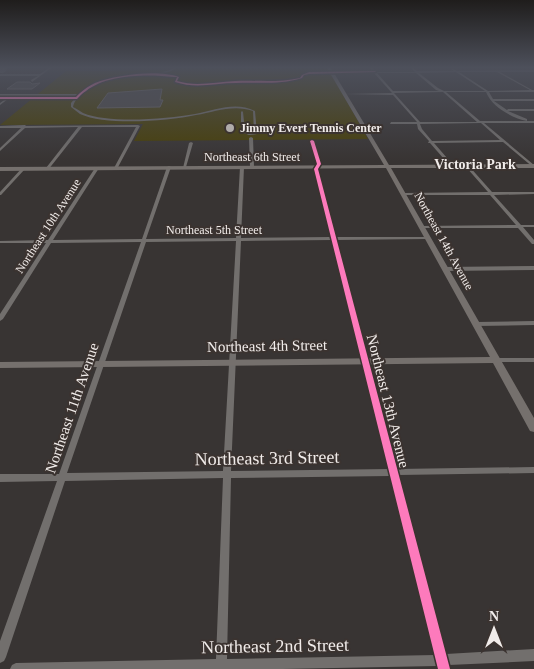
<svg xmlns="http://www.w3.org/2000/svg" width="534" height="669" viewBox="0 0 534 669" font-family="'Times New Roman',serif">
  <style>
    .built { fill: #443732 }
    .green { fill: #483f07 }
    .building { fill: #4d4a4a; stroke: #6a6666 }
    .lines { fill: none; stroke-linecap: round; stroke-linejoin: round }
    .street { fill: #726f6d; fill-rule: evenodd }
    .secondary { fill: #75706d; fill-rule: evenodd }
    .primary { stroke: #6f6a65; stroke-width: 10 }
    .cycleway-casing { stroke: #3b3330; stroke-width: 3 }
    .cycleway { fill: #fd7abc; fill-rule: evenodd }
    .poi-dot { fill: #b0acaa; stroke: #3b3330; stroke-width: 2 }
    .labels { text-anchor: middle; stroke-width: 4; stroke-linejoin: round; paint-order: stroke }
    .far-poi-label { font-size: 12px; font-weight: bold; fill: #f1ecea; stroke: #3b3330; text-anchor: start }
    .far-street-label { font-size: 12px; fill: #f1ecea; stroke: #3b3330 }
    .far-neighbourhood-label { font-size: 14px; font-weight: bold; fill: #f1ecea; stroke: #3b3330 }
    .street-label { font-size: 15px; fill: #f1ecea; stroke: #3b3330 }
    .near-street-label { font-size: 18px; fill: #f1ecea; stroke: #3b3330 }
  </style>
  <rect width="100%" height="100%" fill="#383433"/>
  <path class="built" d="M6 68H48L38 74H0V69Z"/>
  <path class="green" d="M172 68H328L368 139 134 141 143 124 0 125 66 71 171 70Z"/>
  <path class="building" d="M17 82H30L32 84 40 83 32 89H7Z
    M162 89 160 100H163L160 107 97 108 108 93Z"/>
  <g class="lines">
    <path class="street" d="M49 68H51L32 82 31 80 38 76H0V74H40Z
      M174 68H176L171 71 165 73C138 77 103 74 82 94 78 98 74 101 73 107 77 109 80 111 83 113 109 124 167 119 195 114 215 110 236 101 255 111L257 134 249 135 241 132V112L242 111 243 112 245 131 249 133 254 132 253 111C233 104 215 112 196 115 168 121 106 126 80 114 77 112 74 109 71 107V103L77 96H12L0 105V103L10 96H0V94H78C98 76 127 77 152 73 160 72 167 72 174 68Z
      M370 68H372L376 72H415L411 68H413L417 71H454L450 68 457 71 534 70V72H500L532 90H534V92H489L493 99H534V101H494L507 110 508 109H534V111H508L527 119V121C512 118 492 107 486 92H446L480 121H534V123H484L534 165V168L503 142 434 143 454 166 451 167 430 143H428L429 141 418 129 417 124H390L391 122H417L393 95 344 94 392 93 374 73H331L373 72ZM456 72 485 91H444L438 88 419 73ZM459 72H497L530 90 488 91ZM377 73H416L436 90 439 91H393ZM443 92 477 122H420L394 93ZM481 123 500 140 432 141 422 129 420 124Z
      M25 125 26 126 138 125 140 126 117 169 114 168 136 127H82L48 170H46V168L78 127 25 128 0 151V148L21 128H0V126Z
      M251 137 253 138 254 167 252 168 250 167 249 138Z
      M312 140 314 141 321 164 318 169 336 237H427L429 238 427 239 337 240 397 469 534 467V473L399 475 446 654 534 649V661L449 665 450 669H438L437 666 283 669H10L12 665 16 663 216 659 223 478 65 481 6 657 4 661 0 663V641L57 481 0 482V474H59L141 242 51 243 3 319 0 321V314L46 243H0V241L48 240 95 168 97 167 99 168 53 240 142 239 167 167 169 166 171 167 146 239 236 238 240 167 242 166 244 167 241 238 331 237 314 169 317 164 310 141ZM332 240 389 469 231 471 241 241ZM236 241 223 471 67 473 146 242ZM390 476 435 655 227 659 231 478Z
      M191 142 193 143 186 167 183 168 189 143Z
      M466 165H468L492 192H534V194L494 195 521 225H534V227H523L534 240V244H532L518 228H419V226H421L516 225 490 195H404L402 194 404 193 488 192 466 167Z
      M22 168 25 169 1 195H0V192Z
      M534 266V270L445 271 442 269 445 267Z
      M534 321V325L476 326 473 324 476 322Z
      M494 358H534V362H494L493 360Z"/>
    <path class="secondary" d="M327 68H331L389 165 534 164V168H391L534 418V432L530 431 493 363 0 368V362L490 357 386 168 0 171V167L384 165Z"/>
    <path class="primary" d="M0 68H2"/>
    <defs>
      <path id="cycleway" d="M375 71 376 72 309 74 304 75 302 78C280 85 259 82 236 83 215 83 196 89 175 82L177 77H174C148 74 107 74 86 91 82 93 80 96 77 99H0V97H76C82 91 87 87 95 83 115 75 158 69 179 77L177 81C196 87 215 82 235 81 257 80 278 83 300 78L302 75 309 72Z
        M312 140 314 141 321 164 318 169 450 669H438L314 169 317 164 310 141Z"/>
    </defs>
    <use href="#cycleway" class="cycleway-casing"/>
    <use href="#cycleway" class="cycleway"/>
  </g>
  <linearGradient id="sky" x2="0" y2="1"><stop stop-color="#1f1d1c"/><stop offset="0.42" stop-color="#4d505b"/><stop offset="1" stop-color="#4d505b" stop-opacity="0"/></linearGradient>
  <rect width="534" height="161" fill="url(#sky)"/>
  <circle class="poi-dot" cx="230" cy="128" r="5"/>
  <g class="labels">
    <g class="far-poi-label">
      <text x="240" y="132">Jimmy Evert Tennis Center</text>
    </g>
    <g class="far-street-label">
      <text x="252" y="161">Northeast 6th Street</text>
      <text transform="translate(48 226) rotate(-57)" y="4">Northeast 10th Avenue</text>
      <text x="214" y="234">Northeast 5th Street</text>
      <text transform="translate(444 241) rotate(61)" y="4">Northeast 14th Avenue</text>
    </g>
    <g class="far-neighbourhood-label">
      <text x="475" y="169">Victoria Park</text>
    </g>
    <g class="street-label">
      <text transform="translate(267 346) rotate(-1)" y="5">Northeast 4th Street</text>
      <text transform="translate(388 401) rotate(76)" y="5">Northeast 13th Avenue</text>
      <text transform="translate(72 408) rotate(-71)" y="5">Northeast 11th Avenue</text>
    </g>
    <g class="near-street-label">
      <text transform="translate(267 458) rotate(-1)" y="6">Northeast 3rd Street</text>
      <text transform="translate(275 646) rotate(-1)" y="6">Northeast 2nd Street</text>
    </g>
  </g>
  <g transform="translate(494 629)" stroke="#3b3330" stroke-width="4" paint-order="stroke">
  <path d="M0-4L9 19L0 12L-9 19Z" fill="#f1ecea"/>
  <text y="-8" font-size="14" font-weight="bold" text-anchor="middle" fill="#f1ecea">N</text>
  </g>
</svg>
